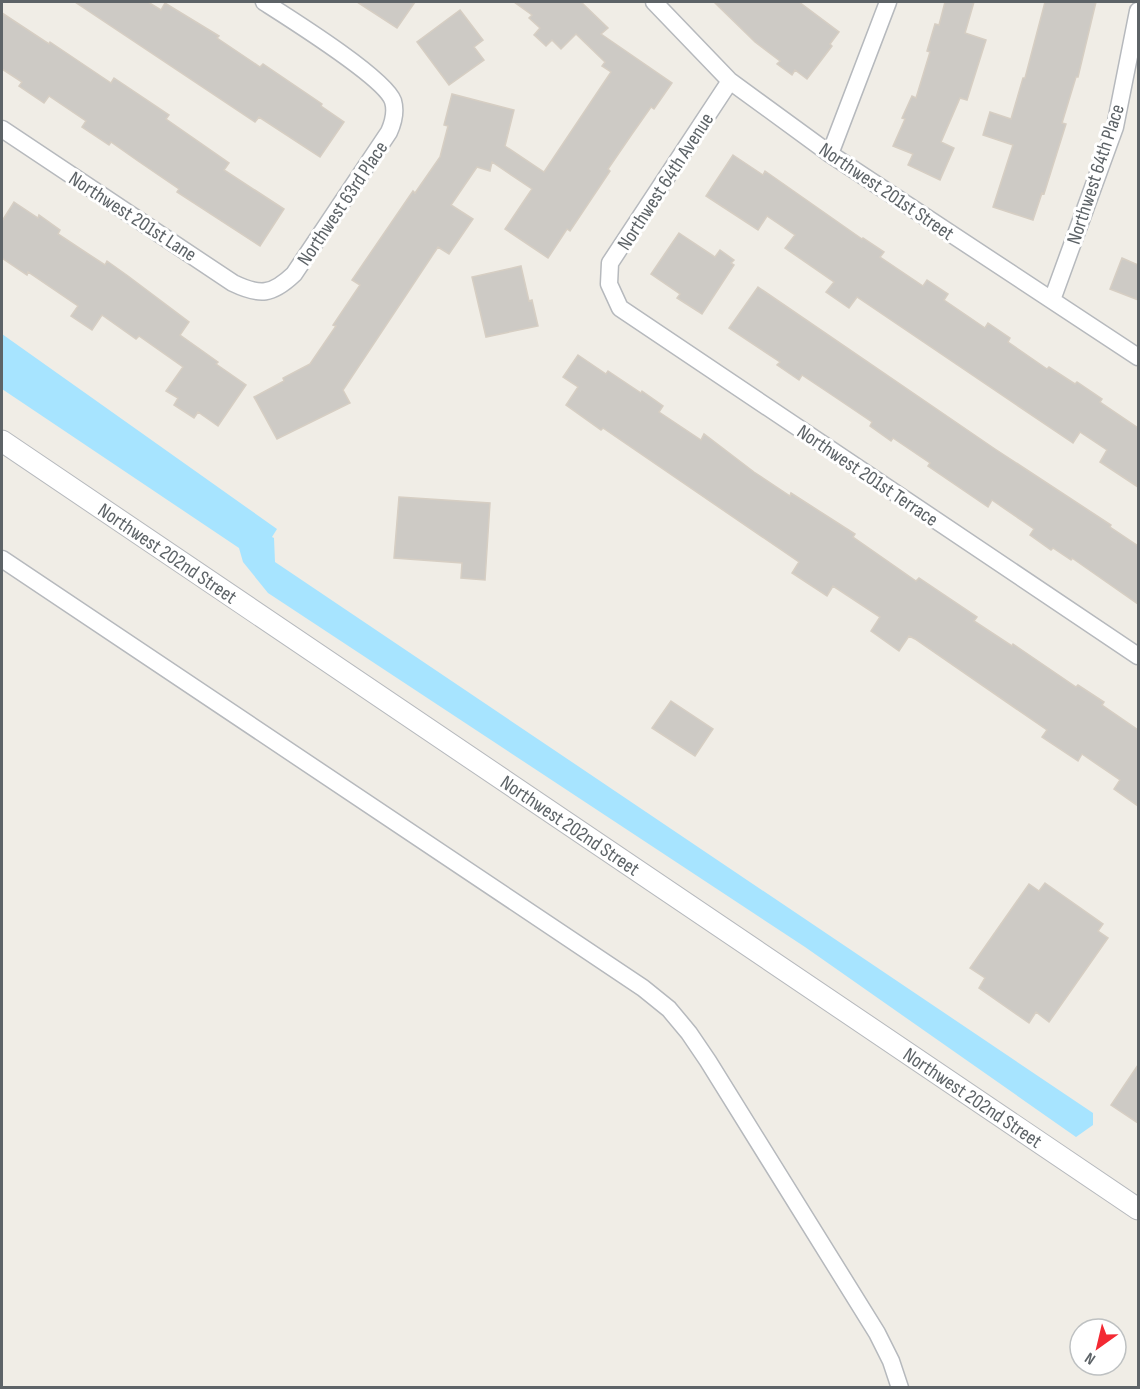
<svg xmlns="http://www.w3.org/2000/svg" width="1140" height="1389" viewBox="0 0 1140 1389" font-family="'Sofia Sans Condensed',sans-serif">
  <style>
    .water { fill: #a7e4ff }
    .building { fill: #cdcac5; stroke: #d6cec3; stroke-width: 1.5 }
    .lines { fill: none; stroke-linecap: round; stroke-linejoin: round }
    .minor-casing { stroke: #b6b9bd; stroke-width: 19 }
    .tertiary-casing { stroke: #b6b9bd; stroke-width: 23 }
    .minor { stroke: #fff; stroke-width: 16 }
    .tertiary { stroke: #fff; stroke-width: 21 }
    .labels { text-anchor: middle; stroke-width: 6; stroke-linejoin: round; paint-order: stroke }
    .street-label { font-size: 20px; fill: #5d6367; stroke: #fff }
  </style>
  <rect width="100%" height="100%" fill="#f0ede6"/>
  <path class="water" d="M2 334 277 529 272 537 274 538 275 562 1093 1113V1125L1076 1137 805 947 268 593 243 562 239 548 2 389Z"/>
  <path class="building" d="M75 2H148L161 10 165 3 219 36 217 38 260 67 263 64 322 104 321 106 344 122 320 157 259 117 255 122Z
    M357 2H415L397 28Z
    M514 2H581L608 28 601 34 672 83 654 109 651 107 632 134 608 169 610 171 570 231 567 229 548 258 505 229 532 189 492 162 490 171 477 167 451 205 473 219 449 254 438 247 343 390 350 403 277 439 254 397 284 381 283 378 310 364 336 326 333 325 360 285 352 280 413 191 415 193 440 157 448 126 444 125 452 94 514 110 505 146 544 172 611 72 602 66 605 62 576 34 561 49 552 40 546 46 534 35 540 28 529 18 532 15Z
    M714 2H799L839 32 830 44 832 46 807 79 795 70 792 75 777 64 780 61 755 42Z
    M945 2H974L965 33 986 40 967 100 960 98 941 142 954 148 940 180 908 165 913 154 893 146 905 119 902 118 912 96 916 98 930 52 927 51 935 24 939 25Z
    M1045 2H1096L1078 77H1076L1062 123 1066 124 1044 194 1042 193 1033 220 993 207 1013 145 983 135 990 112 1011 119 1023 78H1025Z
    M460 10 483 40 474 47 484 60 449 85 417 42Z
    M2 13 49 44 50 42 111 83 114 78 169 115 166 119 229 163 224 170 284 209 260 246 177 192 179 189 138 161 111 142 109 145 82 127 86 121 49 96 44 103 19 86 22 82 2 69Z
    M733 155 763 175 765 171 862 239 863 238 884 252 880 257 923 286 927 280 948 294 944 300 985 328 988 323 1010 338 1008 342 1047 369 1049 367 1075 384 1077 382 1102 399 1100 402 1138 428V487L1100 462 1107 450 1080 432 1073 443 857 297 849 308 826 292 834 282 785 248 795 235 767 216 758 230 706 196Z
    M14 202 38 218 39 215 60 230 58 234 105 265 107 261 128 276 189 322 180 335 218 362 216 364 246 385 218 426 198 412 194 418 174 405 178 398 166 391 183 367 139 336 136 339 102 315 92 330 71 316 78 306 28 272 27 275 2 258V221Z
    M679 233 715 257 720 250 734 260 731 263 734 265 702 314 677 298 680 294 651 274Z
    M1122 258 1138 265V300L1110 289Z
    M521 266 529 301 532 300 538 326 486 337 472 277Z
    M758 287 995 449 1111 525 1110 527 1138 546V604L1072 558 1071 560 1053 548 1051 550 1030 535 1034 529 992 500 988 507 928 466 930 463 893 438 891 441 870 426 872 422 832 395 802 375 799 380 777 365 780 362 729 328Z
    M578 355 606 374 608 371 641 393 642 391 663 406 659 412 701 440 704 434 754 472 790 496 791 493 855 534 853 537 916 581 919 578 977 617 974 621 1012 646 1013 644 1076 687 1078 685 1104 702 1102 705 1138 730V806L1114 789 1120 780 1082 754 1078 761 1042 737 1047 730 915 639 909 636 899 651 871 631 880 617 833 586 827 596 792 573 799 562 603 428 601 430 566 405 578 387 563 377Z
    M399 497 490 503 485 580 461 578 462 563 394 558Z
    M671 701 713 729 695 756 652 728Z
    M1045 883 1103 924 1098 931 1108 938 1049 1022 1036 1012 1029 1023 979 988 985 978 970 968 1029 884 1039 891Z
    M1138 1065V1123L1111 1105Z"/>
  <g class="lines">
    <defs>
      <path id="minor" d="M654 2 730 81 830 154 1138 357
        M730 81 610 263 609 284 620 308 1138 656
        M2 129 233 283C260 296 272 295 294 274L389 132C393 123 396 111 393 101 385 78 289 18 264 2
        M830 154 888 2
        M1052 300 1115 127 1138 11
        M2 559 643 988 669 1009 689 1033 708 1061 877 1333 891 1361 900 1388"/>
      <g id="tertiary">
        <path id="s1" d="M2 441 1138 1209"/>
      </g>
    </defs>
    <use href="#minor" class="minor-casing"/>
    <use href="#tertiary" class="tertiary-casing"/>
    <use href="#minor" class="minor"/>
    <use href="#tertiary" class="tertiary"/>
  </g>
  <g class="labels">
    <g class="street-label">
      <text transform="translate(1095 174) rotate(-72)" y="7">Northwest 64th Place</text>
      <text transform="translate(665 181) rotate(-57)" y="7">Northwest 64th Avenue</text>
      <text transform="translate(887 191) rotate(34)" y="7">Northwest 201st Street</text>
      <text transform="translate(342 203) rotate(-56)" y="7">Northwest 63rd Place</text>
      <text transform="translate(133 216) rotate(33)" y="7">Northwest 201st Lane</text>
      <text transform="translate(868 475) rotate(34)" y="7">Northwest 201st Terrace</text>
      <text dy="7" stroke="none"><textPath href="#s1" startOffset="200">Northwest 202nd Street</textPath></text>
      <text dy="7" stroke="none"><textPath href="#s1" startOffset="686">Northwest 202nd Street</textPath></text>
      <text dy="7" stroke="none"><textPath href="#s1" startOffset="1172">Northwest 202nd Street</textPath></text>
    </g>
  </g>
  <rect width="1140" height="1389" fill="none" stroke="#5d6367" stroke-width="6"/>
  <g transform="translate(1098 1347) rotate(214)"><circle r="28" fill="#ffffff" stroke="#bec1c2" stroke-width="1.5"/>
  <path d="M0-4.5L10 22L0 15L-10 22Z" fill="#f32933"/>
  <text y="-9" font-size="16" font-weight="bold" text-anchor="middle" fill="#5d6367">N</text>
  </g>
</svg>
